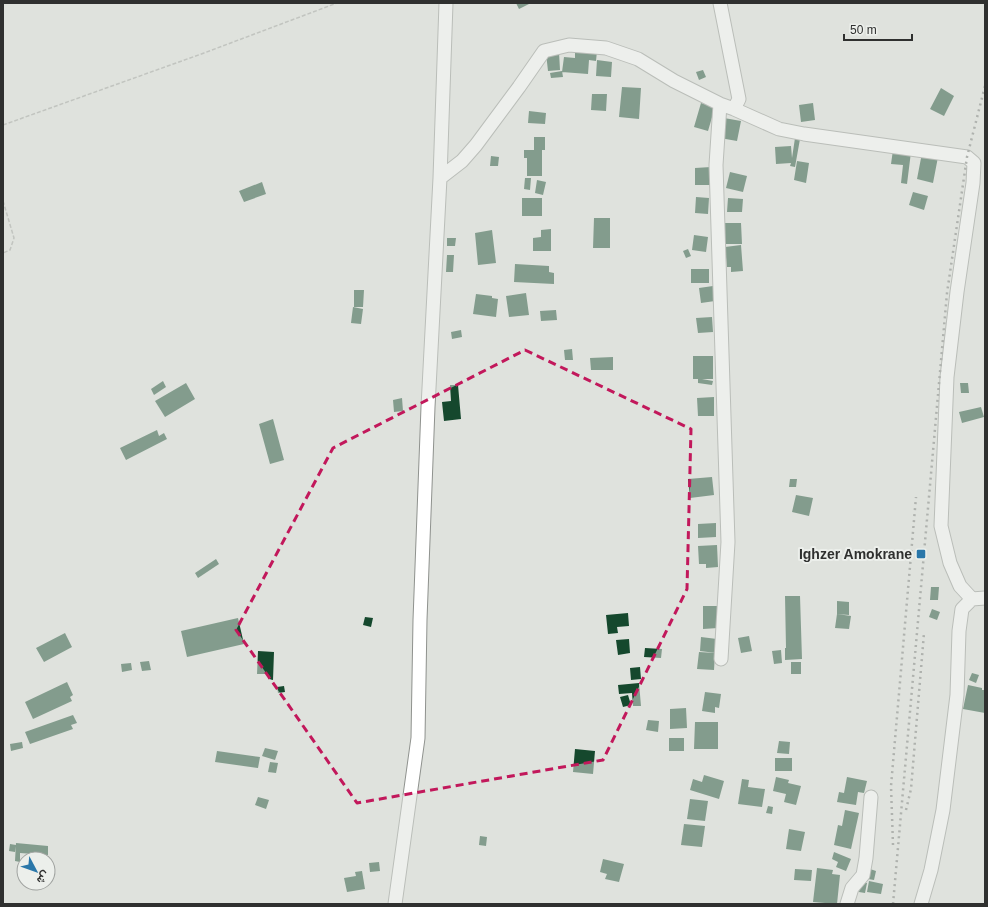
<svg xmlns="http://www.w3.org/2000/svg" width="988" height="907" viewBox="0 0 988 907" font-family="Helvetica,Vazirmatn,sans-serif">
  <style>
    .building { fill: #15482d }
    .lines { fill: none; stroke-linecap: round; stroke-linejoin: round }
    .minor-casing { stroke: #8f928e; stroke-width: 15 }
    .path { stroke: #9fa19d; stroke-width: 1.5; stroke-dasharray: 4 2; stroke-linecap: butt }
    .minor { stroke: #fff; stroke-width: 13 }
    .rail { stroke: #767876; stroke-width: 2.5; stroke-dasharray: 2 4; stroke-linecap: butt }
    .marked { fill: none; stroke: #c2185b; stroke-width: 3; stroke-dasharray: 8 5; stroke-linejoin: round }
    .poi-dot { fill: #2a77a9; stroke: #ecefeb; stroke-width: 1.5 }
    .labels { text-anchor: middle; stroke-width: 4; stroke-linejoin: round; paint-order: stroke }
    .poi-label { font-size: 14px; font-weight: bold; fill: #2f302f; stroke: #ecefeb; text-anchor: end }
  </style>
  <rect width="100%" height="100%" fill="#dfe2dd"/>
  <path class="building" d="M516 3H531L519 9Z
    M575 49 597 51 596 61 589 60 588 74 562 72 564 57 575 58Z
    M559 52 560 70 548 71 546 53Z
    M597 60 612 62 611 77 596 76Z
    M703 70 706 77 699 80 696 72Z
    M562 71 563 77 551 78 550 73Z
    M622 87 641 88 639 119 619 117Z
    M941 88 954 96 944 116 930 109Z
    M592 94H607L606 111 591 110Z
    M701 103 715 107 708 131 694 127Z
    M813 103 815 120 801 122 799 105Z
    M529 111 546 113 545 124 528 123Z
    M724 118 741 121 737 141 720 138Z
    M534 137H545V150H542V176H527V158H524V150H534Z
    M795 138 800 139 795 167 790 166 791 163 776 164 775 147 791 146 792 158Z
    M893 150 911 152 907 184 901 183 903 165 891 164Z
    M922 153 938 157 933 183 917 179Z
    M491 156 499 157 498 166H490Z
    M797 161 809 163 806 183 794 180Z
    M711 167V185H695V168Z
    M730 172 747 176 743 192 726 188Z
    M525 178H531L530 190 524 189Z
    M537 180 546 182 543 195 535 193Z
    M262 182 266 194 244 202 239 191Z
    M913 192 928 196 924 210 909 205Z
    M696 197 709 198 708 214 695 213Z
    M522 198H542V216H522Z
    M728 198 743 199 742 212H727Z
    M594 218H610V248H593Z
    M725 223H741L742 244H725Z
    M551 229V251H533V238L541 237V230Z
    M492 230 496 263 478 265 475 233Z
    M694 235 708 237 706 252 692 250Z
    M447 238H456L455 246H447Z
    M741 245 743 271 731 272V267H727L725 247Z
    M688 249 691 256 686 258 683 251Z
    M447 255H454L453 272H446Z
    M515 264 549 266V272L554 273V284L514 282Z
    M691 269H709V283H691Z
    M713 286 715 301 701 303 699 288Z
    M354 290H364L363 307H354Z
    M526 293 529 315 509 317 506 296Z
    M476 294 492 296V298L498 299 496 317 473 314Z
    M353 307 363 309 361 324 351 323Z
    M556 310 557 320 541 321 540 311Z
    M712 317 713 332 698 333 696 318Z
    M461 330 462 337 452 339 451 332Z
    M572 349 573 360H565L564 350Z
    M693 356H713V379H702L713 381 712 385 698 383V379H693Z
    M613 357V370H591L590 358Z
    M163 381 166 387 154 395 151 389Z
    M186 383 195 399 165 417 155 401Z
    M960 383H968L969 393H961Z
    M450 385H458L461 419 444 421 442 402 451 401Z
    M714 397V416H698L697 398Z
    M402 398 403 411 394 412 393 400Z
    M981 407 984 417 962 423 959 412Z
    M273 419 284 460 270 464 259 424Z
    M157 430 159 436 164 433 167 439 126 460 120 448Z
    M712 477 714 495 690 498 688 479Z
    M790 479H797L796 487H789Z
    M796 495 813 498 809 516 792 512Z
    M716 523V537L698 538V524Z
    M717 545 718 567 706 568V564H699L698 546Z
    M216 559 219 564 198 578 195 573Z
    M931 587H939L938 600H930Z
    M785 596H800L802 659 785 660V648H786Z
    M837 601 849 602V615L837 614Z
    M703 606H718V628L703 629Z
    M932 609 940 612 937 620 929 617Z
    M628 613 629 626 617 627 618 633 608 634 606 615Z
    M837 614 851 616 849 629 835 628Z
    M365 617 373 618 371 627 363 625Z
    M238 618 244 644 187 657 181 631Z
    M65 633 72 647 44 662 36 648Z
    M749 636 752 651 741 653 738 638Z
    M701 637 717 639 716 653 700 651Z
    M629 639 630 653 618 655 616 640Z
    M645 648 662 649 661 658 644 657Z
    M781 650 782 663 774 664 772 651Z
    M258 651 274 652 273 680 268 679V674H257Z
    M699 652 715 653 714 670 697 669Z
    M149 661 151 670 142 671 140 662Z
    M791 662H801V674H791Z
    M131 663 132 670 122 672 121 664Z
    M640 667 641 679 631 680 630 668Z
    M972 673 979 675 976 683 969 680Z
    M67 682 73 695 70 697 72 701 33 719 25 702Z
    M639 683 641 706H633L632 693 619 694 618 685Z
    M968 685 982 688V690H985V713L963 709Z
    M284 686 285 692 278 693 277 687Z
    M705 692 721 694 719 708 715 707V713L702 711Z
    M628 695 631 705 623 707 620 697Z
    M686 708 687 728 670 729V709Z
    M73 715 77 723 71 725 73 729 30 744 25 732Z
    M648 720 659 721 658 732 646 730Z
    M695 722H718V749H694Z
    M669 738H684V751H669Z
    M779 741 790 742 789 754 777 753Z
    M22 742 23 748 11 751 10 744Z
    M265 748 278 751 275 760 262 756Z
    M575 749 595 751 593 774 573 772Z
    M217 751 260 757 258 768 215 762Z
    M775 758H792V771H775Z
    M270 762 278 763 276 773 268 772Z
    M704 775 724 781 719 799 690 790 693 779 702 782Z
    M776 777 789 780 788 783 801 786 796 805 784 802 786 794 773 791Z
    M847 777 867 781 864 793 858 792 856 805 837 802 839 792 844 793Z
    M742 779 749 780 748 787 765 789 762 807 738 804Z
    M258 797 269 800 266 809 255 805Z
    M690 799 708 801 705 821 687 819Z
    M768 806 773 807 772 814 766 813Z
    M845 810 859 813 851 849 834 845 838 825 842 826Z
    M684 824 705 826 702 847 681 845Z
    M789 829 805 832 801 851 786 849Z
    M480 836 487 837 486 846 479 845Z
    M16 843 48 846V855L20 853V862L15 861Z
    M10 844 16 845 15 852 9 851Z
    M834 852 851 859 846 871 836 867 838 862 832 859Z
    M603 859 624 864 619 882 605 879 607 874 600 872Z
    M379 862 380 871 370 872 369 863Z
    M817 868 833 870 832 874 840 875 837 904 813 902Z
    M795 869 812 870 811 881 794 880Z
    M870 869 876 871 874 880 868 879Z
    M362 871 365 889 347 892 344 878 356 876 355 872Z
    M869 881 883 884 881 894 867 892Z
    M861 882 867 883 865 893 859 892Z"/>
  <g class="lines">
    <defs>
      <path id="minor" d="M720 3 739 99 734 109
        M720 104 716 165 728 542 721 659
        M440 178 462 161 476 145 519 87 544 51 569 45 606 48 638 59 674 81 720 104 734 109 779 129 804 134 967 157 974 163 973 183 957 292 947 377 941 526 950 563 960 586 972 599
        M395 904 418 738 420 620 428 407 440 178 446 3
        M847 904 852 888 863 875 866 858 871 797
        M921 904 931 870 943 810 957 695 959 631 962 609 972 599 985 598"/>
    </defs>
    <use href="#minor" class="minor-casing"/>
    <path class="path" d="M3 125 204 53 337 3
      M3 201 14 238 10 250 3 253"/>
    <use href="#minor" class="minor"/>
    <path class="rail" d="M906 810 911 789 924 633
      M893 845 891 786 916 497
      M893 904 947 293 967 157 985 86"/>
  </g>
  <path d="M0 0H988V907H0ZM525 350 691 429 687 589 603 760 357 803 236 630 333 448Z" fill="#dfe2dd" fill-opacity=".55" fill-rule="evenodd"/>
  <path class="marked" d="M525 350 691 429 687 589 603 760 357 803 236 630 333 448Z"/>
  <rect class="poi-dot" x="916" y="549" width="10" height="10" rx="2"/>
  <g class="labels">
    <g class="poi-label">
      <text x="912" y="559">Ighzer Amokrane</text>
    </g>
  </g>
  <rect width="988" height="907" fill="none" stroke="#2f302f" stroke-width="8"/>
  <g transform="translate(36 871) rotate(131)"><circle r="19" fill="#ecefeb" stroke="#a0a3a0"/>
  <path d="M0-3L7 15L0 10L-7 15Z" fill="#2a77a9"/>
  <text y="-6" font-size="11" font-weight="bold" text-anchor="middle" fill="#2f302f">ش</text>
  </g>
  <path d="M844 34v6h68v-6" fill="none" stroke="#2f302f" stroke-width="2"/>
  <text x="850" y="34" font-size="12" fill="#2f302f" stroke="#ecefeb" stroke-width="3" paint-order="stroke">50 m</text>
</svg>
